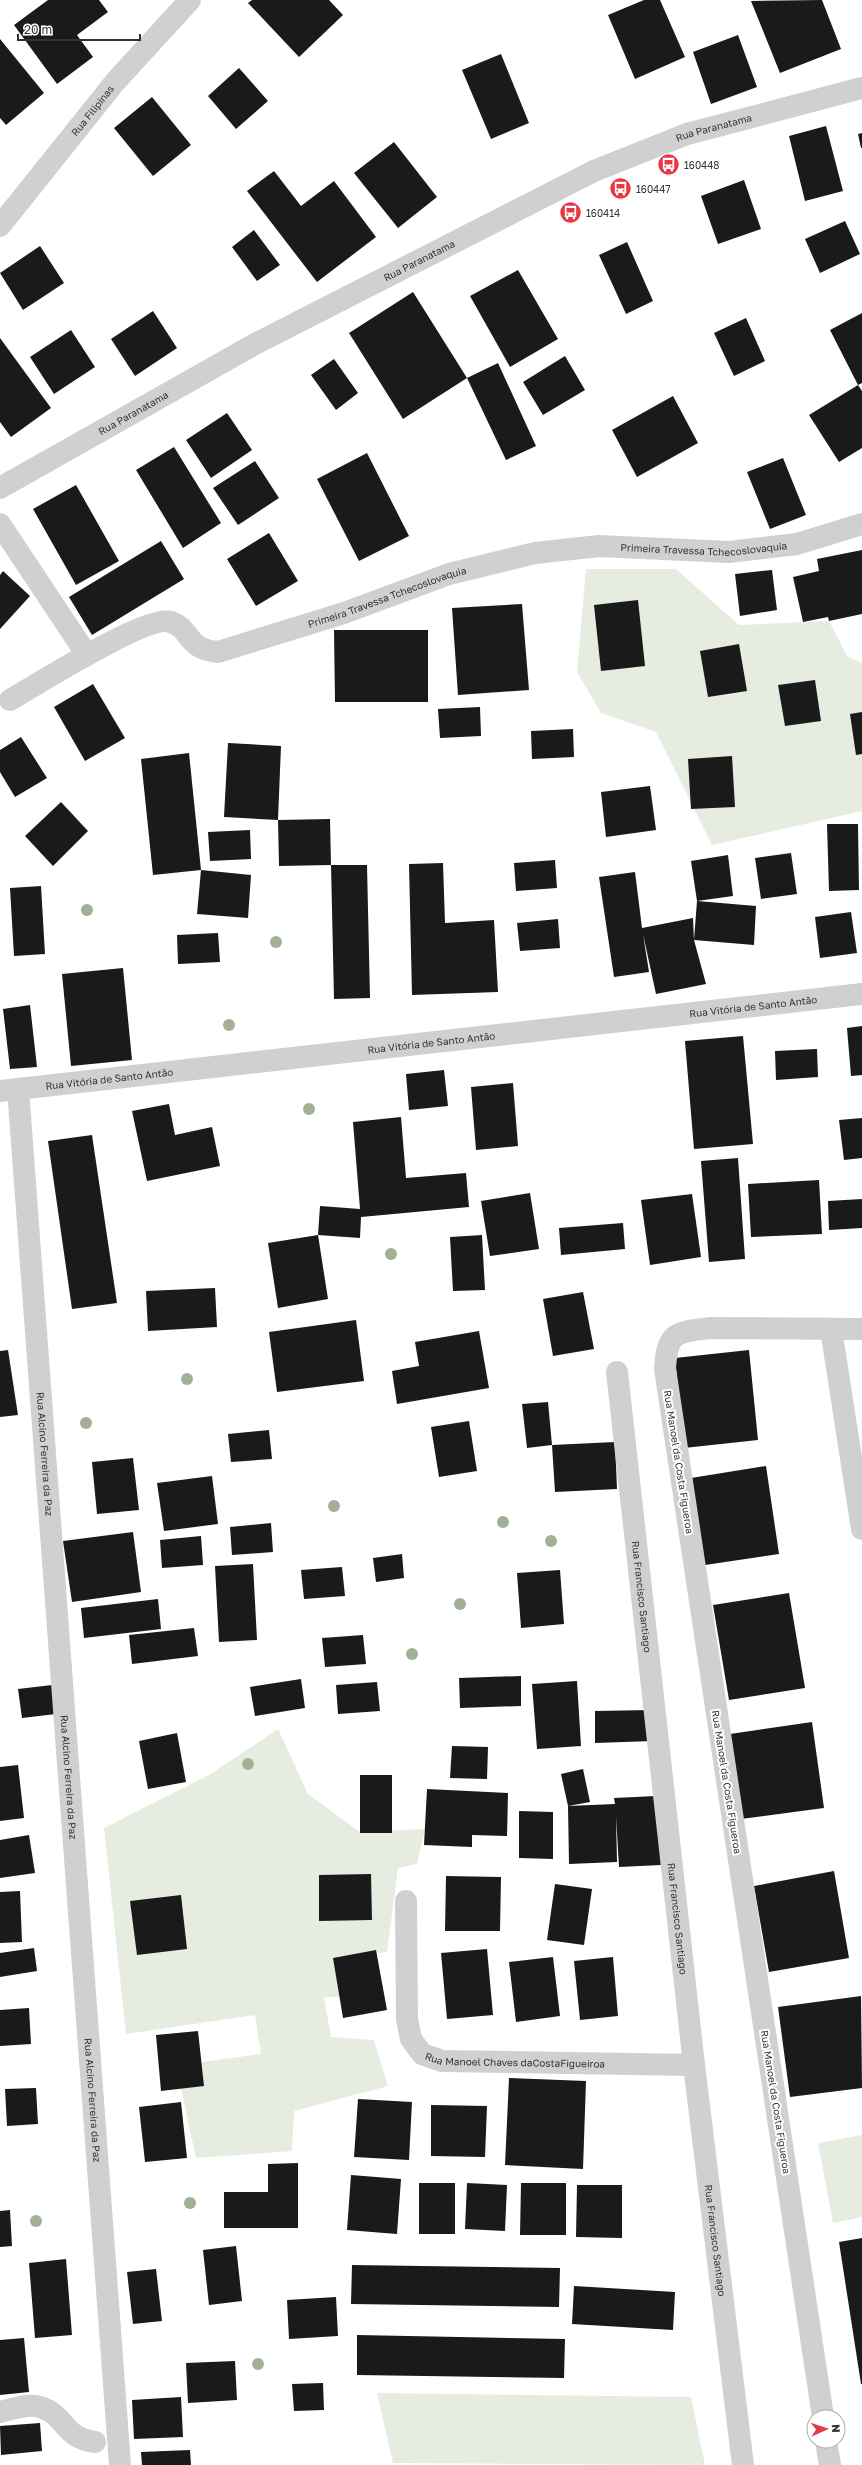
<svg xmlns="http://www.w3.org/2000/svg" width="862" height="2465" viewBox="0 0 862 2465" font-family="'Golos Text',sans-serif">
  <style>
    .green { fill: #e6ecdf }
    .building { fill: #1a1a1a }
    .lines { fill: none; stroke-linecap: round; stroke-linejoin: round }
    .pedestrian { stroke: #d0d0d0; stroke-width: 22 }
    .minor { stroke: #d0d0d0; stroke-width: 22 }
    .tertiary { stroke: #d0d0d0; stroke-width: 22 }
    .tree { fill: #a2b095 }
    .labels { text-anchor: middle; stroke-width: 4; stroke-linejoin: round; paint-order: stroke }
    .street-label { font-size: 10px; fill: #333; stroke: #fff }
    .poi-label { font-size: 10px; fill: #333; stroke: #fff; text-anchor: start }
  </style>
  <rect width="100%" height="100%" fill="#fff"/>
  <path class="green" d="M586 569H676L739 625 829 621 847 656 862 663V811L712 845 656 732 601 713 577 672Z
    M278 1729 308 1794 360 1832 425 1829 417 1864 398 1868 387 1952 334 1958 340 1997H324L331 2037 374 2040 388 2086 294 2111 292 2151 196 2158 181 2088 204 2086 201 2062 261 2054 255 2015 126 2034 104 1828 209 1775Z
    M862 2135V2217L833 2223 818 2143Z
    M377 2393 691 2397 705 2465 393 2463Z"/>
  <path class="building" d="M48 0H99L108 12 77 35 93 57 57 84 14 25Z
    M252 0H329L343 15 299 57 248 3Z
    M644 0H660L685 57 635 79 608 15Z
    M822 0 841 49 780 73 751 1Z
    M738 35 757 87 711 104 693 52Z
    M0 39 44 93 6 125 0 118Z
    M501 54 529 123 491 139 462 70Z
    M239 68 268 101 236 129 208 96Z
    M152 97 191 145 153 176 114 128Z
    M826 126 843 191 805 201 789 136Z
    M862 133V148H861L858 134Z
    M394 142 437 197 398 228 354 173Z
    M274 171 301 206 334 181 376 237 317 282 247 191Z
    M744 180 761 229 718 244 701 196Z
    M845 221 860 254 820 273 805 239Z
    M254 230 280 265 257 281 232 247Z
    M627 242 653 301 626 314 599 255Z
    M40 246 64 283 23 310 0 273Z
    M518 270 558 339 510 367 470 296Z
    M413 292 467 378 498 363 536 446 506 460 467 378 403 419 349 333Z
    M153 311 177 348 135 376 111 339Z
    M862 313V383L858 385 830 330Z
    M746 318 765 361 734 376 714 333Z
    M71 330 95 367 54 394 30 357Z
    M0 338 51 408 11 437 0 422Z
    M565 356 585 390 543 415 523 382Z
    M334 359 358 393 336 410 311 375Z
    M858 385 862 391V448L839 462 809 415Z
    M673 396 698 443 637 477 612 430Z
    M227 413 252 450 211 478 186 440Z
    M174 447 221 523 183 548 136 470Z
    M367 453 409 536 359 561 317 479Z
    M783 458 806 515 770 529 747 472Z
    M255 461 279 498 238 525 213 488Z
    M76 485 119 561 76 585 33 509Z
    M269 533 298 581 256 606 227 559Z
    M161 541 184 579 92 635 69 597Z
    M862 550V614L829 621 828 617 803 622 793 577 819 571 817 559Z
    M772 570 777 610 740 616 735 574Z
    M3 571 30 596 0 629V575Z
    M638 600 645 666 601 671 594 605Z
    M522 604 529 690 458 695 452 608Z
    M334 630H428V702H335Z
    M739 644 747 691 708 697 700 651Z
    M815 680 821 721 785 726 778 685Z
    M93 684 125 738 85 761 54 707Z
    M480 707 481 736 440 738 438 709Z
    M862 712V754L856 755 850 714Z
    M573 729 574 757 532 759 531 731Z
    M21 737 47 778 15 797 0 772V750Z
    M228 743 281 746 278 820 224 817Z
    M189 753 201 870 153 875 141 759Z
    M732 756 735 807 691 809 688 759Z
    M650 786 656 830 606 837 601 792Z
    M61 802 88 831 53 866 25 836Z
    M330 819 331 865 279 866 278 820Z
    M827 824H858L859 890 829 891Z
    M250 830 251 859 210 861 208 832Z
    M791 853 797 894 761 899 755 858Z
    M728 855 733 896 697 901 691 861Z
    M555 860 557 888 516 891 514 863Z
    M443 863 445 923 494 920 498 992 412 995 409 864Z
    M331 865H367L370 998 334 999Z
    M201 870 251 875 248 918 197 914Z
    M635 872 642 928 693 918 694 940 706 984 656 994 643 934 649 972 614 977 599 877Z
    M41 886 45 954 14 956 10 888Z
    M697 901 756 906 754 945 694 940Z
    M851 912 857 953 820 958 815 917Z
    M558 919 560 948 520 951 517 923Z
    M218 933 220 962 178 964 177 935Z
    M123 968 132 1060 71 1066 62 974Z
    M30 1005 37 1067 10 1069 3 1009Z
    M862 1026V1075L851 1076 847 1028Z
    M743 1036 753 1144 694 1149 685 1041Z
    M817 1049 818 1077 776 1080 775 1051Z
    M444 1070 448 1106 409 1110 406 1074Z
    M513 1083 518 1146 476 1150 471 1087Z
    M169 1104 175 1135 212 1127 220 1166 147 1181 132 1111Z
    M401 1117 406 1178 466 1173 469 1207 361 1217 360 1238 318 1235 320 1206 360 1209 353 1122Z
    M862 1118V1158L844 1160 839 1120Z
    M92 1135 117 1303 72 1309 48 1141Z
    M738 1158 745 1259 709 1262 701 1161Z
    M819 1180 822 1234 751 1237 748 1184Z
    M530 1193 539 1249 490 1256 481 1201Z
    M692 1194 701 1257 650 1265 641 1200Z
    M862 1199V1228L829 1230 828 1201Z
    M623 1223 625 1249 561 1255 559 1228Z
    M318 1235 328 1299 278 1308 268 1243Z
    M482 1235 485 1290 453 1291 450 1237Z
    M215 1288 217 1327 148 1331 146 1291Z
    M583 1292 594 1349 553 1356 543 1299Z
    M356 1320 364 1381 277 1392 269 1332Z
    M479 1331 489 1388 397 1404 392 1371 419 1366 415 1342Z
    M8 1350 18 1415 0 1417V1351Z
    M749 1350 758 1440 684 1448 675 1358Z
    M548 1402 552 1445 615 1442 617 1489 555 1492 552 1445 527 1448 522 1404Z
    M469 1421 477 1471 439 1477 431 1427Z
    M269 1430 272 1459 231 1462 228 1434Z
    M133 1458 139 1510 97 1514 92 1462Z
    M766 1466 779 1554 705 1565 691 1478Z
    M212 1476 218 1524 164 1531 157 1483Z
    M271 1523 273 1552 232 1555 230 1527Z
    M133 1532 141 1592 72 1602 63 1541Z
    M201 1536 203 1565 162 1568 160 1540Z
    M402 1554 404 1578 376 1582 373 1558Z
    M253 1564 257 1640 219 1642 215 1566Z
    M342 1567 345 1596 304 1599 301 1570Z
    M560 1570 564 1624 521 1628 517 1573Z
    M789 1593 805 1688 729 1700 713 1605Z
    M158 1599 161 1629 84 1638 81 1608Z
    M194 1628 198 1656 132 1664 129 1635Z
    M363 1635 366 1664 325 1667 322 1638Z
    M521 1676V1706L460 1708 459 1678Z
    M301 1679 305 1708 255 1716 250 1687Z
    M577 1681 581 1746 537 1749 532 1684Z
    M377 1682 380 1711 338 1714 336 1685Z
    M52 1685 56 1714 22 1718 18 1689Z
    M652 1710 653 1741 595 1743V1711Z
    M812 1722 824 1808 741 1819 730 1734Z
    M177 1733 186 1782 148 1789 139 1741Z
    M452 1746 488 1747 487 1779 450 1778Z
    M18 1765 24 1818 0 1821V1767Z
    M583 1769 590 1802 568 1806 561 1774Z
    M360 1775H392V1833H360Z
    M427 1789 508 1793 507 1836 472 1835V1847L424 1845Z
    M656 1796 661 1865 619 1867 616 1816 617 1862 569 1864 568 1806 615 1804 614 1798Z
    M519 1811 553 1812V1859L519 1858Z
    M29 1835 35 1873 0 1878V1840Z
    M834 1871 849 1958 769 1972 754 1886Z
    M371 1874 372 1920 319 1921V1875Z
    M446 1876 501 1877 500 1931H445Z
    M555 1884 592 1889 584 1945 547 1940Z
    M20 1891 22 1942 0 1943V1892Z
    M181 1895 187 1949 137 1955 130 1901Z
    M34 1948 37 1971 0 1977V1953Z
    M487 1949 493 2015 447 2019 441 1953Z
    M376 1950 387 2010 343 2018 333 1958Z
    M553 1957 560 2016 516 2022 509 1962Z
    M613 1957 618 2016 580 2020 574 1961Z
    M861 1996 862 2088 790 2097 778 2007Z
    M29 2008 31 2044 0 2046V2010Z
    M198 2031 204 2086 161 2091 156 2035Z
    M509 2078 586 2081 583 2169 505 2165Z
    M36 2088 38 2124 7 2126 5 2089Z
    M358 2099 412 2102 409 2160 354 2157Z
    M181 2102 187 2158 145 2162 139 2107Z
    M431 2105 487 2106 485 2157 431 2156Z
    M298 2163V2228H224V2192H268V2164Z
    M351 2175 401 2179 397 2234 347 2230Z
    M419 2183H455V2234H419Z
    M467 2183 507 2185 505 2231 465 2229Z
    M521 2183H566V2235H520Z
    M577 2185H622V2238L576 2237Z
    M10 2210 12 2246 0 2247V2211Z
    M862 2238V2384H861L839 2242Z
    M236 2246 242 2301 209 2305 203 2250Z
    M66 2259 72 2335 35 2338 29 2263Z
    M352 2265 560 2268 559 2307 351 2304Z
    M156 2269 162 2321 133 2324 127 2272Z
    M574 2286 675 2292 673 2330 572 2324Z
    M336 2297 338 2336 289 2339 287 2300Z
    M357 2335 565 2339 564 2378 357 2375Z
    M24 2338 29 2392 0 2395V2340Z
    M235 2361 237 2400 188 2403 186 2363Z
    M323 2383 324 2410 294 2411 292 2384Z
    M181 2397 183 2437 134 2439 132 2400Z
    M40 2423 42 2451 1 2455 0 2426Z
    M190 2450 191 2465H142L141 2452Z"/>
  <g class="lines">
    <path class="pedestrian" d="M0 2412C13 2409 30 2402 43 2408 66 2416 63 2438 95 2442"/>
    <g class="minor">
      <path id="s1" d="M0 226 115 82 190 0"/>
      <path d="M0 524 87 655"/>
      <path id="s2" d="M10 700C36 685 148 614 171 622 193 630 184 648 218 652L344 613 449 574 535 553 599 546 729 552 797 544 862 524"/>
      <path id="s3" d="M18 1089 120 2465"/>
      <path id="s4" d="M0 1091 862 994"/>
      <path d="M831 1329 862 1529"/>
      <path id="s5" d="M617 1372 694 2065 743 2465"/>
      <path id="s6" d="M406 1901 407 2019 411 2039 422 2054 442 2061 694 2065"/>
      <path d="M823 2417 665 1369C667 1332 676 1332 710 1328L862 1329"/>
      <path d="M826 2441 830 2465"/>
    </g>
    <path class="tertiary" id="s7" d="M0 488 255 344 594 171 687 134 862 88"/>
  </g>
  <g class="tree">
    <circle cx="87" cy="910" r="6"/>
    <circle cx="276" cy="942" r="6"/>
    <circle cx="229" cy="1025" r="6"/>
    <circle cx="309" cy="1109" r="6"/>
    <circle cx="391" cy="1254" r="6"/>
    <circle cx="187" cy="1379" r="6"/>
    <circle cx="86" cy="1423" r="6"/>
    <circle cx="334" cy="1506" r="6"/>
    <circle cx="503" cy="1522" r="6"/>
    <circle cx="551" cy="1541" r="6"/>
    <circle cx="460" cy="1604" r="6"/>
    <circle cx="412" cy="1654" r="6"/>
    <circle cx="248" cy="1764" r="6"/>
    <circle cx="190" cy="2203" r="6"/>
    <circle cx="36" cy="2221" r="6"/>
    <circle cx="258" cy="2364" r="6"/>
  </g>
  <defs>
    <symbol id="bus-disc" viewBox="-11 -11 22 22"><circle r="9.5" fill="#e63946" stroke="#fff"/><path d="M-5-6H5V4H4V6H2V4H-2V6H-4V4H-5ZM-3.5-4V0h7V-4ZM-3.5 1.2v1.5H-2V1.2ZM2 1.2v1.5H3.5V1.2Z" fill="#fff"/></symbol>
  </defs>
  <g fill-rule="evenodd">
    <use href="#bus-disc" x="656" y="152" width="25" height="25"/>
    <use href="#bus-disc" x="608" y="176" width="25" height="25"/>
    <use href="#bus-disc" x="558" y="200" width="25" height="25"/>
  </g>
  <g class="labels">
    <g class="street-label">
      <text dy="4" stroke="none"><textPath href="#s1" startOffset="148">Rua Filipinas</textPath></text>
      <text dy="4" stroke="none"><textPath href="#s7" startOffset="801">Rua Paranatama</textPath></text>
      <text dy="4" stroke="none"><textPath href="#s7" startOffset="477">Rua Paranatama</textPath></text>
      <text dy="4" stroke="none"><textPath href="#s7" startOffset="153">Rua Paranatama</textPath></text>
      <text dy="4" stroke="none"><textPath href="#s2" startOffset="740">Primeira Travessa Tchecoslovaquia</textPath></text>
      <text dy="4" stroke="none"><textPath href="#s2" startOffset="416">Primeira Travessa Tchecoslovaquia</textPath></text>
      <text dy="4" stroke="none"><textPath href="#s4" startOffset="758">Rua Vitória de Santo Antão</textPath></text>
      <text dy="4" stroke="none"><textPath href="#s4" startOffset="434">Rua Vitória de Santo Antão</textPath></text>
      <text dy="4" stroke="none"><textPath href="#s4" startOffset="110">Rua Vitória de Santo Antão</textPath></text>
      <text dy="4" stroke="none"><textPath href="#s3" startOffset="366">Rua Alcino Ferreira da Paz</textPath></text>
      <text transform="translate(679 1462) rotate(81)" y="4">Rua Manoel da Costa Figueroa</text>
      <text dy="4" stroke="none"><textPath href="#s5" startOffset="226">Rua Francisco Santiago</textPath></text>
      <text dy="4" stroke="none"><textPath href="#s3" startOffset="690">Rua Alcino Ferreira da Paz</textPath></text>
      <text transform="translate(727 1782) rotate(81)" y="4">Rua Manoel da Costa Figueroa</text>
      <text dy="4" stroke="none"><textPath href="#s5" startOffset="550">Rua Francisco Santiago</textPath></text>
      <text dy="4" stroke="none"><textPath href="#s6" startOffset="251">Rua Manoel Chaves daCostaFigueiroa</textPath></text>
      <text dy="4" stroke="none"><textPath href="#s3" startOffset="1014">Rua Alcino Ferreira da Paz</textPath></text>
      <text transform="translate(776 2102) rotate(81)" y="4">Rua Manoel da Costa Figueroa</text>
      <text dy="4" stroke="none"><textPath href="#s5" startOffset="874">Rua Francisco Santiago</textPath></text>
    </g>
    <g class="poi-label">
      <text x="684" y="169">160448</text>
      <text x="636" y="193">160447</text>
      <text x="586" y="217">160414</text>
    </g>
  </g>
  <g transform="translate(826 2429) rotate(87)"><circle r="19" fill="#ffffff" stroke="#adadad"/>
  <path d="M0-3L7 15L0 10L-7 15Z" fill="#e63946"/>
  <text y="-6" font-size="11" font-weight="bold" text-anchor="middle" fill="#333333">N</text>
  </g>
  <path d="M18 34v6h122v-6" fill="none" stroke="#333333" stroke-width="2"/>
  <text x="24" y="34" font-size="12" fill="#333333" stroke="#ffffff" stroke-width="3" paint-order="stroke">20 m</text>
</svg>
